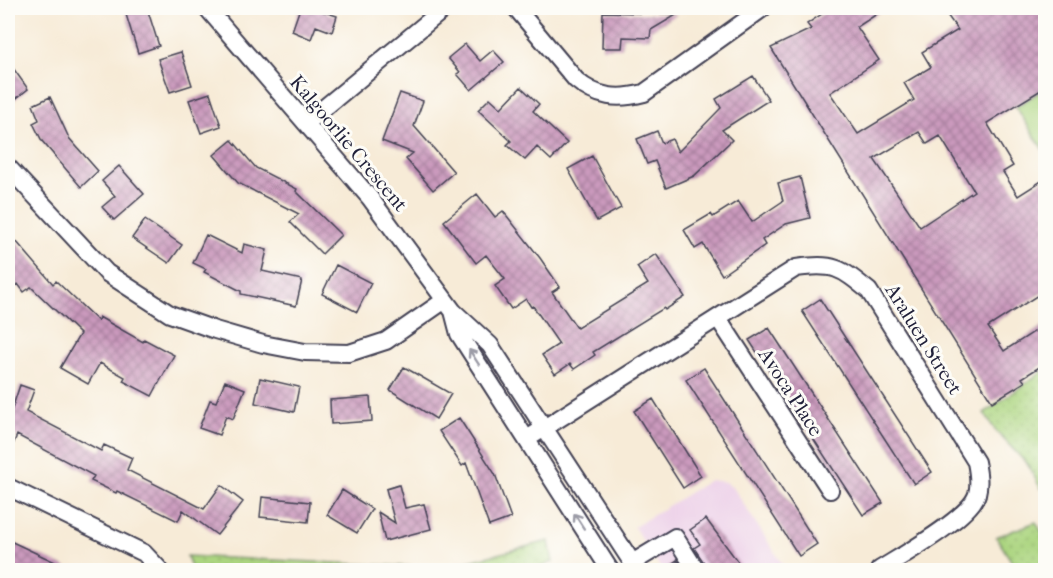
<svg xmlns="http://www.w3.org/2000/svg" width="1053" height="578" viewBox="0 0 1053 578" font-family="'IM FELL French Canon',serif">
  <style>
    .built { fill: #edd1e9 }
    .green { fill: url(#green-dots); stroke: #677c5e; stroke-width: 1.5 }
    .pitch { fill: #acd580; stroke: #677c5e; stroke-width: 1.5 }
    .building { fill: url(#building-cross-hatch); fill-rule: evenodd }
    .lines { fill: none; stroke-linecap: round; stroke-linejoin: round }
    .minor-casing { stroke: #424052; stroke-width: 20 }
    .minor { stroke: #fff; stroke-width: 16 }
    .oneway { stroke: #9c9ca7 }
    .labels { text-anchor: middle; stroke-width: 6; stroke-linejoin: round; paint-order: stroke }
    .street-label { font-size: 20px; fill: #22223b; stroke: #fdfcf7 }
  </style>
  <defs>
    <pattern id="green-dots" width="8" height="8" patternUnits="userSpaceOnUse" patternTransform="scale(1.5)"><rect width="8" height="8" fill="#acd580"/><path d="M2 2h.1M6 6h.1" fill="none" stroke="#94b770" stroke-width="1.8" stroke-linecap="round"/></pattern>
    <pattern id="building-cross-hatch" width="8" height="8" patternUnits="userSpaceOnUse" patternTransform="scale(1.5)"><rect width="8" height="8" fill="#cb9abd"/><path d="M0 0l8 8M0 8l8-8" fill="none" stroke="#a47d9b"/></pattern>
  </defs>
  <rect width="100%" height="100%" fill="#fdfcf7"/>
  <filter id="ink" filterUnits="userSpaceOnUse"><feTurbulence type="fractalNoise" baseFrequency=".0167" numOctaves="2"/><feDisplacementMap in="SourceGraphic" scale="12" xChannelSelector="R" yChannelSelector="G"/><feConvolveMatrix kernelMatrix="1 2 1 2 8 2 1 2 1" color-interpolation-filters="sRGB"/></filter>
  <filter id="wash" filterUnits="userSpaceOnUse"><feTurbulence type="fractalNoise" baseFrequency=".008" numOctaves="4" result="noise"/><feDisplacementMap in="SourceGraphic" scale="24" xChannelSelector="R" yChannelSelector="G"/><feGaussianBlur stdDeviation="1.35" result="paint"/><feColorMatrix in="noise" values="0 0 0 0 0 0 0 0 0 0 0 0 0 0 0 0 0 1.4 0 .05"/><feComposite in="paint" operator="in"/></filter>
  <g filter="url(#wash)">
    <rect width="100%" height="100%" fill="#f7ebd7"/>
    <path class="built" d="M710 480 725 482 734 489 786 570H662L634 527Z"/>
    <path class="green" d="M1045 370 1046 486 1041 489 1028 465 995 430 984 413Z
      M1036 522 1045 538V570H1017L996 537Z
      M549 541 553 562 533 570H192L187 556 442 568Z"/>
    <path class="pitch" d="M1041 91 1045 98V153L1016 107Z"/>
    <g id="blocks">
      <path class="building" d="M124 8H147L159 46 138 53Z
        M300 8H312L337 16 332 32 316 26 311 39 292 31Z
        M831 8H886L857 27 879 60 830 93 858 134 914 100 904 83 931 67 922 52 958 30 942 8H1046V87L987 123 1013 166 1003 172 1018 196 1046 178V290L988 327 1004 351 1046 324V363L1022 378 1025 382 992 402 771 48 811 29 807 24ZM919 132 927 144 940 136 974 191 920 227 874 159Z
        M603 12 678 14 651 30 650 38 623 37 622 48H602Z
        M465 44 480 61 493 50 504 62 471 90 457 74 460 72 448 58Z
        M181 52 192 85 170 92 158 59Z
        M8 61 28 89 8 105Z
        M753 76 769 100 722 130 732 140 694 176 666 188 655 161 647 164 637 139 657 131 662 143 672 139 678 152 721 108 716 99Z
        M521 87 539 104 533 111 567 143 551 160 537 147 525 160 507 145 511 141 478 110 490 98 501 108Z
        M210 93 221 126 201 133 189 100Z
        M400 93 423 101 414 126 454 172 433 190 406 159 413 153 382 141Z
        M50 97 69 138 98 171 81 187 42 141 33 123 39 120 33 105Z
        M232 140 256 168 297 189 296 191 341 235 322 254 290 222 299 214 238 183 214 155Z
        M592 156 621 208 597 221 568 169Z
        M119 166 144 194 114 220 102 207 115 196 102 181Z
        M800 177 810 218 786 224 762 240 765 245 722 275 703 244 695 249 684 230 711 214 713 217 738 201 752 222 783 201 778 183Z
        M477 194 495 217 503 211 540 258 560 287 552 292 577 328 648 284 637 267 656 254 685 297 665 310 664 308 593 352 595 355 574 369 570 364 555 374 542 355 559 344 533 306 531 307 526 299 511 309 495 286 505 279 486 255 476 263 444 221Z
        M145 220 182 245 169 263 132 238Z
        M206 235 242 253 244 244 267 250 262 271 302 280 296 306 241 294V291L204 272 206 269 193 263Z
        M16 241 53 284 56 281 98 321 99 317 143 342 144 339 174 355 152 396 123 381 125 377 100 363 88 384 60 368 80 334 31 287 24 292 18 284 8 293V249Z
        M336 265 371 283 357 312 322 294Z
        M820 299 932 472 914 484 802 311Z
        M769 328 883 503 863 515 749 340Z
        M404 367 451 394 436 419 390 390Z
        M704 368 817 544 799 556 686 380Z
        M260 378 299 387 294 412 255 403Z
        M225 381 245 389 233 419 226 416 219 435 199 428 210 400 216 402Z
        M20 385 34 390 26 412 101 451 104 445 132 458 127 470 204 509 221 485 243 502 217 535 183 510 178 521 117 491 116 493 91 481 94 476 17 435 8 457V407L12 409Z
        M370 397 372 421 331 424 330 400Z
        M653 399 701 476 683 488 634 411Z
        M459 418 495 474 511 518 489 526 466 463 462 466 439 431Z
        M399 485 405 508 424 504 431 529 385 541 378 512 395 523 386 489Z
        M342 490 372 509 357 533 327 515Z
        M262 497 310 502 308 522 260 517Z
        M706 519 744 570H706L705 564 694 548 700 544 690 530Z
        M8 540 72 570H18L8 566Z
        M677 560 684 570H663Z"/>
    </g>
  </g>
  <g filter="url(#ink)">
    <use href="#blocks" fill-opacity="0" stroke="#424052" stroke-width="1.5"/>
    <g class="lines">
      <defs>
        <path id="minor" d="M207 8 370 198 453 311 490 345 637 570
          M516 8 576 80C597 98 618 100 644 93L763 8
          M306 123 445 8
          M8 167 107 273 170 314 215 330 263 344 305 352 349 353 386 341 445 300
          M453 311 459 334 610 570
          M718 318 830 490
          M527 439 796 268C834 263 840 267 869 291L976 462C978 472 980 483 977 494 971 517 901 556 879 570
          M8 487 144 553 160 570
          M632 563 675 537 696 570"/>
      </defs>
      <use href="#minor" class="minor-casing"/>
      <use href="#minor" class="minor"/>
    </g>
    <defs><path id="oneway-shaft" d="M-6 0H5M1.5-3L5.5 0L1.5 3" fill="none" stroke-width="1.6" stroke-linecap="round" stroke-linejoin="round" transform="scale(1.5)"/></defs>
    <g class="oneway">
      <use href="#oneway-shaft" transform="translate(474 357) rotate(-123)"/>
      <use href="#oneway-shaft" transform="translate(579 521) rotate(-123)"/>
    </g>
  </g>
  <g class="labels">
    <g class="street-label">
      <text transform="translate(349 143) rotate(50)" y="7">Kalgoorlie Crescent</text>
      <text transform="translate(924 339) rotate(58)" y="7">Araluen Street</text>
      <text transform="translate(791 392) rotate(57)" y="7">Avoca Place</text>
    </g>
  </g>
  <rect width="1053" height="578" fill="none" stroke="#fdfcf7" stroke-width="30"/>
</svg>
